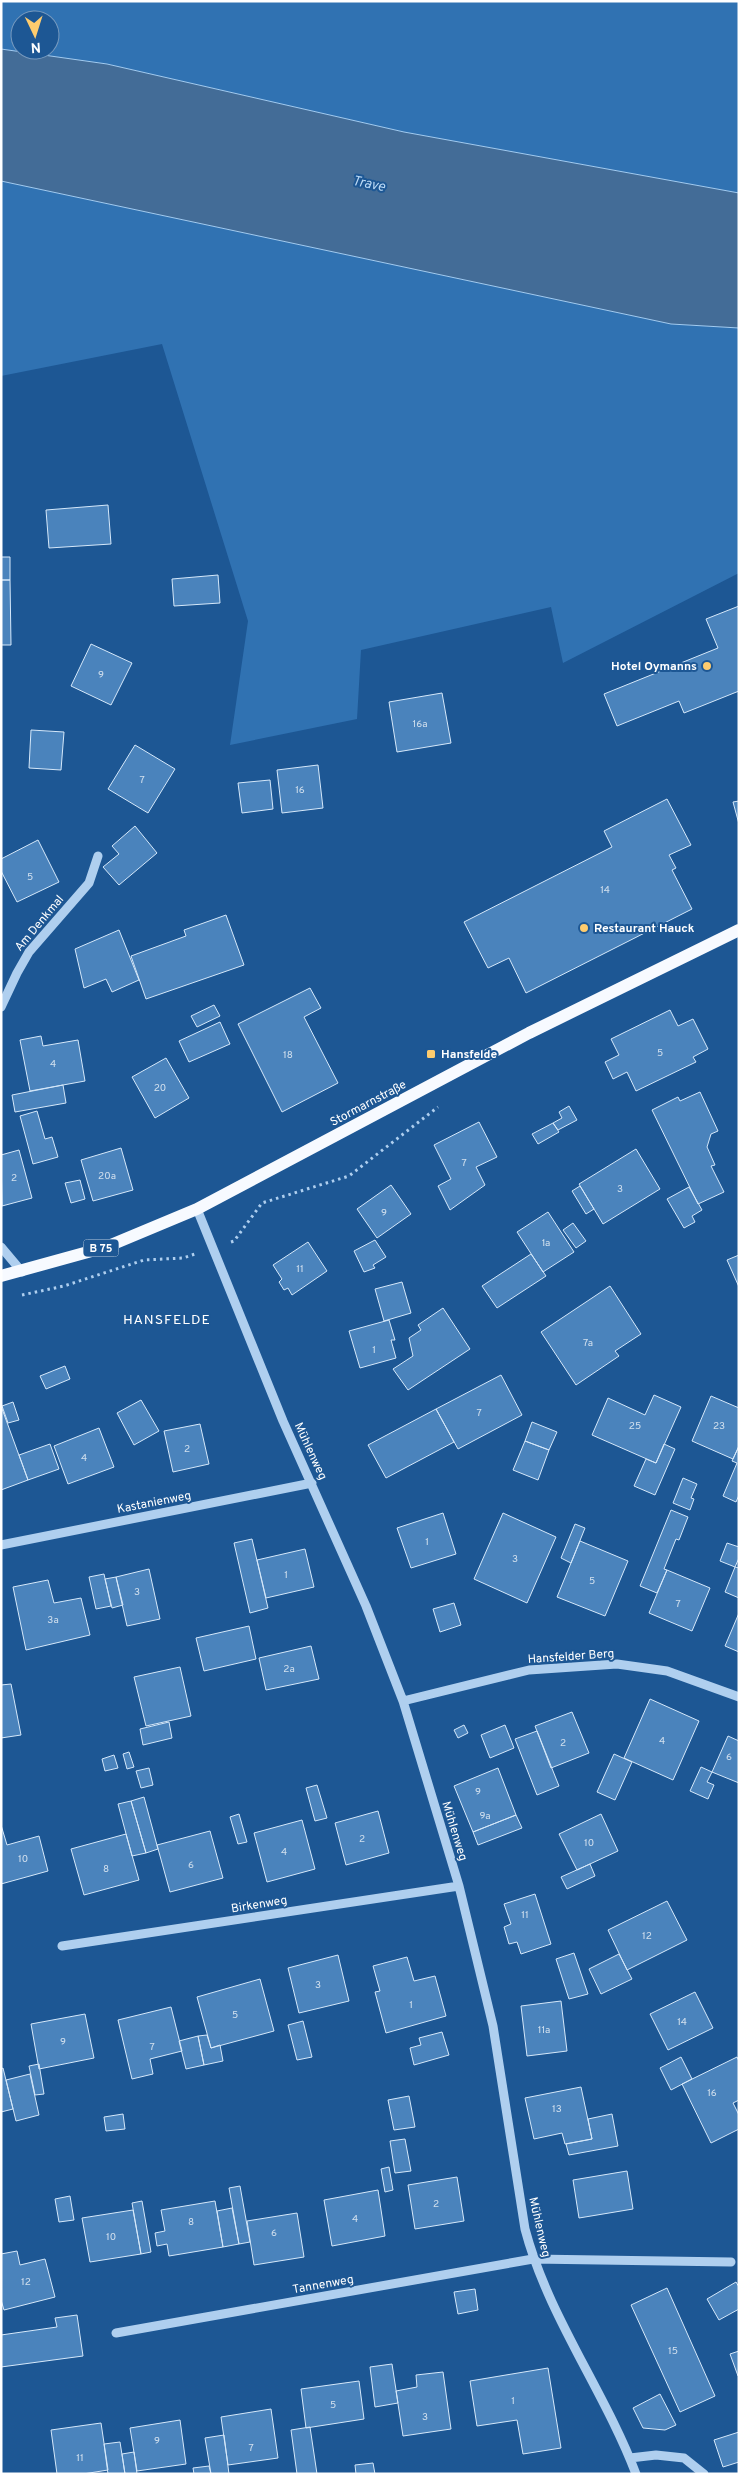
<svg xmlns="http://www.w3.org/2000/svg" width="740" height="2475" viewBox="0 0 740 2475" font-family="Overpass,sans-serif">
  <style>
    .green { fill: #3072b2; fill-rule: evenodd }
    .water { fill: #436c97; stroke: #a2cbf0 }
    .building { fill: #4a83bc; stroke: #d5e8fa }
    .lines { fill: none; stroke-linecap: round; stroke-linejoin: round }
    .path { stroke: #afcfef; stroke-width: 3; stroke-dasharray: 2.5 4; stroke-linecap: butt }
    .minor { stroke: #afcfef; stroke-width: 9 }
    .major { stroke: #f7faff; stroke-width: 12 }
    .poi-dot { fill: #fecc6e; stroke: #1d5794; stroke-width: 2 }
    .labels { text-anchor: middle; stroke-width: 4; stroke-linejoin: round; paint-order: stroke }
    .number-label { font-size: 10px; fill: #d2e0ee }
    .shield { fill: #1d5794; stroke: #bbcddf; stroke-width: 1 }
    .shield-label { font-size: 11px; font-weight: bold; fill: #fff }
    .poi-label { font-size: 12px; font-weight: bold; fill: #fff; stroke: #1d5794; text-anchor: start }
    .street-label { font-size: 12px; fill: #fff; stroke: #1d5794 }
    .water-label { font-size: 14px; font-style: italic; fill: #bbd9f5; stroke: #1d5794 }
    .neighbourhood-label { font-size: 14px; letter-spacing: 1px; fill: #fff; stroke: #1d5794 }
  </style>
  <rect width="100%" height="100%" fill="#1d5794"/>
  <path class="green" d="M1 1H739V193L404 132 107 64 1 49ZM20 20H50V50H20Z
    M1 181 671 324 739 328V573L563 663 551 607 361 650 357 719 230 745 248 621 162 344 1 376Z"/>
  <path class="water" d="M1 49 107 64 404 132 739 193V328L671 324 1 181Z"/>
  <path class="building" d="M108 505 111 544 49 548 46 510Z
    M1 557H10V580H1Z
    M218 575 220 603 174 606 172 579Z
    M1 580H10L11 645H1Z
    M739 606V691L684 713 679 701 617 726 604 694 718 648 706 619Z
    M91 644 132 663 111 705 71 686Z
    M442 693 451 743 397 752 389 702Z
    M31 730 64 732 61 770 29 768Z
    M135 745 175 769 148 813 108 789Z
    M318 765 323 808 282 813 277 770Z
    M270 780 273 809 242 813 238 783Z
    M667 799 691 845 669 855 676 868 672 870 692 909 526 993 509 958 488 968 464 922 612 847 604 831Z
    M739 801V824L733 802Z
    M135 826 157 853 119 885 103 867 119 854 112 846Z
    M38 840 59 882 17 902 1 871V859Z
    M226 915 244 965 146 999 131 956 186 936 184 930Z
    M119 930 139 980 112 992 106 979 84 988 75 949Z
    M310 988 321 1008 304 1017 338 1083 282 1112 238 1024Z
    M214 1005 220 1016 197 1027 191 1016Z
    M670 1010 678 1026 693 1019 708 1049 693 1057 696 1062 636 1091 627 1072 613 1079 605 1062 619 1055 611 1039Z
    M220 1022 230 1044 189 1062 179 1041Z
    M41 1036 43 1046 78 1040 85 1081 30 1091 20 1040Z
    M166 1058 189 1098 155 1118 132 1077Z
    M63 1085 66 1103 15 1112 12 1095Z
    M700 1092 718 1131 711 1134 707 1147 715 1165 711 1166 724 1192 698 1204 652 1110 678 1097 680 1101Z
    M569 1106 577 1120 558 1130 553 1123 562 1118 559 1112Z
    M37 1111 45 1139 52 1137 58 1157 33 1164 20 1116Z
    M479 1122 497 1157 476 1167 485 1185 450 1210 438 1186 451 1179 434 1145Z
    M553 1123 559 1132 538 1144 532 1134Z
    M121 1148 133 1190 93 1201 81 1160Z
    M636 1149 660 1189 603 1224 579 1184Z
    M19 1150 32 1198 2 1206 1 1155Z
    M80 1180 85 1199 71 1203 65 1183Z
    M391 1185 411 1214 377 1238 357 1209Z
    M580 1186 594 1209 586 1214 572 1191Z
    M689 1187 702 1210 692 1216 695 1222 684 1228 667 1199Z
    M548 1212 574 1252 543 1272 517 1232Z
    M573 1223 586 1241 576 1248 563 1230Z
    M375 1240 386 1257 373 1265 375 1268 364 1272 354 1251Z
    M308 1242 327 1271 292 1295 288 1288 284 1290 279 1282 282 1279 273 1265Z
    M531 1254 546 1276 497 1308 482 1286Z
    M739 1255V1287L727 1260Z
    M402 1282 411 1313 384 1321 375 1289Z
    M610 1286 641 1334 615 1351 619 1356 576 1385 541 1332Z
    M443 1308 470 1349 408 1390 393 1369 413 1356 409 1338 421 1330 418 1325Z
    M389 1320 395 1340H391L396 1358 360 1368 349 1331Z
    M65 1366 70 1379 46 1389 40 1376Z
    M501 1375 522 1415 458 1449 436 1409Z
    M654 1395 681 1407 656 1463 592 1435 608 1398 645 1415Z
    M711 1396 739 1408V1446L733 1459 692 1441Z
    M141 1400 159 1431 134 1445 117 1413Z
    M13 1402 19 1420 8 1423 2 1406Z
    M1 1406 28 1480 1 1490Z
    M436 1409 454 1442 386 1478 368 1445Z
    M532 1422 557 1432 549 1450 525 1441Z
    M200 1424 209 1464 173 1472 164 1431Z
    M99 1428 114 1467 68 1484 54 1446Z
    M525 1441 549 1450 538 1480 513 1470Z
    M50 1444 59 1469 28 1480 19 1455Z
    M664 1444 675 1449 655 1495 634 1486 646 1459 656 1463Z
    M739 1446V1495L736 1502 723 1496 737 1463 732 1461Z
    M683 1478 697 1484 691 1498 694 1499 690 1510 673 1503Z
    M671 1510 688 1517 679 1540 676 1539 664 1569 667 1570 657 1593 640 1586Z
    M443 1513 456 1554 411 1568 397 1528Z
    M503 1513 556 1537 527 1603 474 1579Z
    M575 1524 585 1528 571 1563 561 1558Z
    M252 1539 268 1608 250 1613 234 1543Z
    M580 1541 628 1561 605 1616 557 1597Z
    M727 1543 739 1547V1558L735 1567 720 1561Z
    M305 1549 314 1587 266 1598 257 1560Z
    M735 1567 739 1568V1598L725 1592Z
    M149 1569 160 1619 127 1626 116 1577Z
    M667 1570 710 1588 692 1631 649 1613Z
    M104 1574 111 1606 96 1609 89 1577Z
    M116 1577 123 1605 112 1608 105 1579Z
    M48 1580 54 1603 81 1598 90 1635 26 1650 13 1587Z
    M454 1603 461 1625 440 1632 433 1609Z
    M739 1613V1652L725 1646Z
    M249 1626 256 1659 204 1671 196 1638Z
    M311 1646 319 1679 266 1690 259 1658Z
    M180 1667 191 1716 146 1726 134 1677Z
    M11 1684 21 1735 1 1738V1685Z
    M650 1699 699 1721 673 1780 624 1758Z
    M572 1712 589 1753 551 1768 535 1726Z
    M169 1722 172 1738 143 1745 140 1729Z
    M464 1725 468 1733 458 1738 454 1730Z
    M505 1725 514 1748 490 1758 481 1735Z
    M537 1731 559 1786 537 1795 515 1739Z
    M728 1736 739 1741V1783L712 1772Z
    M129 1752 134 1767 127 1769 123 1754Z
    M614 1754 632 1762 615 1800 597 1792Z
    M114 1755 118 1768 105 1771 102 1759Z
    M701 1767 712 1772 707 1782 714 1785 708 1799 690 1791Z
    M149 1768 153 1785 141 1788 136 1771Z
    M498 1768 516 1815 473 1832 454 1786Z
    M317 1785 327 1818 315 1821 306 1788Z
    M144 1797 158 1849 146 1853 131 1801Z
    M131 1801 146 1853 132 1856 118 1804Z
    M378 1811 389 1853 346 1865 335 1823Z
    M239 1814 247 1842 238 1844 230 1817Z
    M601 1814 618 1851 577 1870 559 1834Z
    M516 1815 522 1828 478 1845 473 1832Z
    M302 1820 315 1869 267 1882 254 1833Z
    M1 1825 7 1845 39 1836 48 1871 1 1884Z
    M210 1831 223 1878 170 1892 157 1845Z
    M126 1834 139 1880 84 1895 71 1849Z
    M590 1864 595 1876 567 1889 561 1877Z
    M535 1894 551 1944 521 1954 517 1942 509 1944 504 1927 511 1924 504 1904Z
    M667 1901 687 1940 627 1970 608 1930Z
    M574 1953 588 1994 569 1999 556 1959Z
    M619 1954 632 1979 601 1994 589 1969Z
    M338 1955 349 2001 299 2013 288 1968Z
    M407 1957 414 1981 435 1976 446 2016 386 2033 375 1992 380 1991 373 1966Z
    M260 1979 274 2031 211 2048 197 1997Z
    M695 1992 713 2028 668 2050 650 2014Z
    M561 2001 567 2051 527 2056 521 2006Z
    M171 2007 182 2051 150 2059 153 2074 132 2079 118 2020Z
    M85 2014 94 2058 39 2069 31 2024Z
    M303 2021 312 2057 297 2060 288 2025Z
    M442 2032 449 2055 414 2065 410 2048 421 2045 419 2038Z
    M207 2035 211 2048 220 2045 223 2061 204 2065 198 2036Z
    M198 2036 204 2065 186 2069 179 2041Z
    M681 2057 692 2079 671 2090 660 2068Z
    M737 2057 739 2061V2100L733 2103 739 2115V2129L711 2143 682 2084Z
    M39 2064 44 2094 35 2095 29 2066Z
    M3 2068 13 2109 1 2112V2069Z
    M30 2074 39 2115 16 2121 6 2080Z
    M581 2087 592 2139 565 2144 562 2133 534 2139 525 2098Z
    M409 2096 415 2127 394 2130 388 2100Z
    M123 2114 125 2129 106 2131 104 2117Z
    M612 2114 618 2146 569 2155 566 2144 592 2139 588 2119Z
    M405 2139 411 2171 395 2173 390 2141Z
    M389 2167 393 2190 385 2192 381 2169Z
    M627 2171 633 2209 579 2218 573 2180Z
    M457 2177 464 2221 415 2229 408 2185Z
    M240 2186 250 2242 239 2244 229 2188Z
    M378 2190 385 2236 332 2246 324 2200Z
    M70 2196 74 2220 59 2222 55 2199Z
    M142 2201 151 2252 141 2254 132 2203Z
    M215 2201 223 2247 169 2256 167 2244 157 2246 155 2233 165 2231 161 2210Z
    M232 2208 239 2244 223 2247 217 2211Z
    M133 2210 141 2254 90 2262 82 2218Z
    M297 2213 304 2257 254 2265 247 2221Z
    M17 2251 20 2265 45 2259 55 2297 4 2310 1 2300V2254Z
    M736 2282 739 2287V2309L719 2320 707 2299Z
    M667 2288 715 2396 680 2412 631 2305Z
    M475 2289 478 2310 458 2314 454 2292Z
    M77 2315 83 2356 1 2367V2335L57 2327 55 2318Z
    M739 2351V2375L738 2376 730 2354Z
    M392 2364 398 2403 375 2407 370 2367Z
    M548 2368 561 2448 523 2454 517 2420 477 2426 470 2381Z
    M443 2372 451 2429 403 2436 396 2391 417 2387 416 2375Z
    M359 2381 364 2419 306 2428 301 2389Z
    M660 2394 676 2425 665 2430 643 2428 633 2408Z
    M271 2409 278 2458 228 2465 221 2417Z
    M180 2420 186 2464 137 2471 130 2428Z
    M101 2423 108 2470 83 2474H57L51 2430Z
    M310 2427 317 2474H297L291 2430Z
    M739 2432V2462L723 2467 714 2440Z
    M224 2435 229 2474H211L205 2438Z
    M120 2442 125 2474H108L104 2444Z
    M134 2452 137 2474H125L122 2454Z
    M373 2463 375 2474H356L355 2465Z
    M209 2466 211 2474H194L193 2468Z"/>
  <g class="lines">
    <path class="path" d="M231 1242 234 1241 262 1203 349 1176 438 1107
      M22 1295 64 1286 144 1260 183 1258 195 1254"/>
    <path class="minor" d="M1 1007 17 973 29 952 89 883 98 856
      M197 1209 283 1421 366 1606 403 1701 459 1886 493 2026 525 2229C548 2316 604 2390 636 2474
      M1 1247 22 1272
      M1 1545 312 1483
      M403 1701 529 1670 617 1664 667 1671 739 1697
      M62 1946 459 1886
      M116 2333 533 2259 731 2262
      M630 2458 656 2455 684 2458 704 2474"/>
    <path class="major" d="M1 1276 106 1247 197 1209 529 1033 739 930"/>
  </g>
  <g class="poi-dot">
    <circle cx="707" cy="666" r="5"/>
    <circle cx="584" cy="928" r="5"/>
    <rect x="426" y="1049" width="10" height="10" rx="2.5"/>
  </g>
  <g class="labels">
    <g class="number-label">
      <text x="101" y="678">9</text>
      <text x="420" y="727">16a</text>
      <text x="142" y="783">7</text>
      <text x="300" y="793">16</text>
      <text x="30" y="880">5</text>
      <text x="605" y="893">14</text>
      <text x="660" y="1056">5</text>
      <text x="288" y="1058">18</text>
      <text x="53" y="1067">4</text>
      <text x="160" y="1091">20</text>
      <text x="464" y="1166">7</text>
      <text x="107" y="1179">20a</text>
      <text x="14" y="1181">2</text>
      <text x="620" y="1192">3</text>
      <text x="384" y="1216">9</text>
      <text x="546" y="1246">1a</text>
      <text x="300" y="1272">11</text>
      <text x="588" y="1346">7a</text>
      <text x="374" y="1353">1</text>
      <text x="479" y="1416">7</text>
      <text x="635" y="1429">25</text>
      <text x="719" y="1429">23</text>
      <text x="187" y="1452">2</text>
      <text x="84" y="1461">4</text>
      <text x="427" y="1545">1</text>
      <text x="515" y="1562">3</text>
      <text x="286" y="1578">1</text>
      <text x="592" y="1584">5</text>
      <text x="137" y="1595">3</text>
      <text x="678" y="1607">7</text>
      <text x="53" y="1623">3a</text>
      <text x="289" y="1672">2a</text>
      <text x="662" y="1744">4</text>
      <text x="563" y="1746">2</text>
      <text x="729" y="1760">6</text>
      <text x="478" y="1795">9</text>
      <text x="485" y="1819">9a</text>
      <text x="362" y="1842">2</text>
      <text x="589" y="1846">10</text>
      <text x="284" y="1855">4</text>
      <text x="23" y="1862">10</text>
      <text x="191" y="1868">6</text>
      <text x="106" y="1872">8</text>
      <text x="525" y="1918">11</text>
      <text x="647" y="1939">12</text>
      <text x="318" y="1988">3</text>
      <text x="411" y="2008">1</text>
      <text x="235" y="2018">5</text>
      <text x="682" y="2025">14</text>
      <text x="544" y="2033">11a</text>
      <text x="63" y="2045">9</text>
      <text x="152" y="2050">7</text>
      <text x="712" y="2096">16</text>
      <text x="557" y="2112">13</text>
      <text x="436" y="2207">2</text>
      <text x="355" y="2222">4</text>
      <text x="191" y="2225">8</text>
      <text x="274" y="2236">6</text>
      <text x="111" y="2240">10</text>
      <text x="26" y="2285">12</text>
      <text x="673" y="2354">15</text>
      <text x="513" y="2404">1</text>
      <text x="333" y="2408">5</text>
      <text x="425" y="2420">3</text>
      <text x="157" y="2444">9</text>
      <text x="251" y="2451">7</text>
      <text x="80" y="2461">11</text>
    </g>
    <rect class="shield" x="83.5" y="1239.5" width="35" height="17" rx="4"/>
    <g class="shield-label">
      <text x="101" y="1252">B 75</text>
    </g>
    <g class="poi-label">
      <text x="697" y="670" text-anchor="end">Hotel Oymanns</text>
      <text x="594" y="932">Restaurant Hauck</text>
      <text x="441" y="1058">Hansfelde</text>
    </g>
    <g class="street-label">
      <text transform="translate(39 923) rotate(-50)" y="4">Am Denkmal</text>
      <text transform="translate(368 1103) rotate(-28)" y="4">Stormarnstraße</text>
      <text transform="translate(311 1451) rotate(65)" y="4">Mühlenweg</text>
      <text transform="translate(154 1502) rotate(-11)" y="4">Kastanienweg</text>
      <text transform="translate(571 1656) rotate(-4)" y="4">Hansfelder Berg</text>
      <text transform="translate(455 1831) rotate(73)" y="4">Mühlenweg</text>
      <text transform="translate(259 1904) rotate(-9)" y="4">Birkenweg</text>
      <text transform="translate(540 2227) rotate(77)" y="4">Mühlenweg</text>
      <text transform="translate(323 2284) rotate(-10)" y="4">Tannenweg</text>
    </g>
    <g class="water-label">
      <text transform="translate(369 183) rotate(12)" y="5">Trave</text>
    </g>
    <g class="neighbourhood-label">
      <text x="167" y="1324">HANSFELDE</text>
    </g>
  </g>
  <rect width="740" height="2475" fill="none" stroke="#ffffff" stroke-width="5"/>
  <g transform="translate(35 35) rotate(176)"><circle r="24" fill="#1d5794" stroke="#779abf"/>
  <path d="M0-4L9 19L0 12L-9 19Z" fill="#fecc6e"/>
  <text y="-8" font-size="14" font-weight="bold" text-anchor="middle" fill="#ffffff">N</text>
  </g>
</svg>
